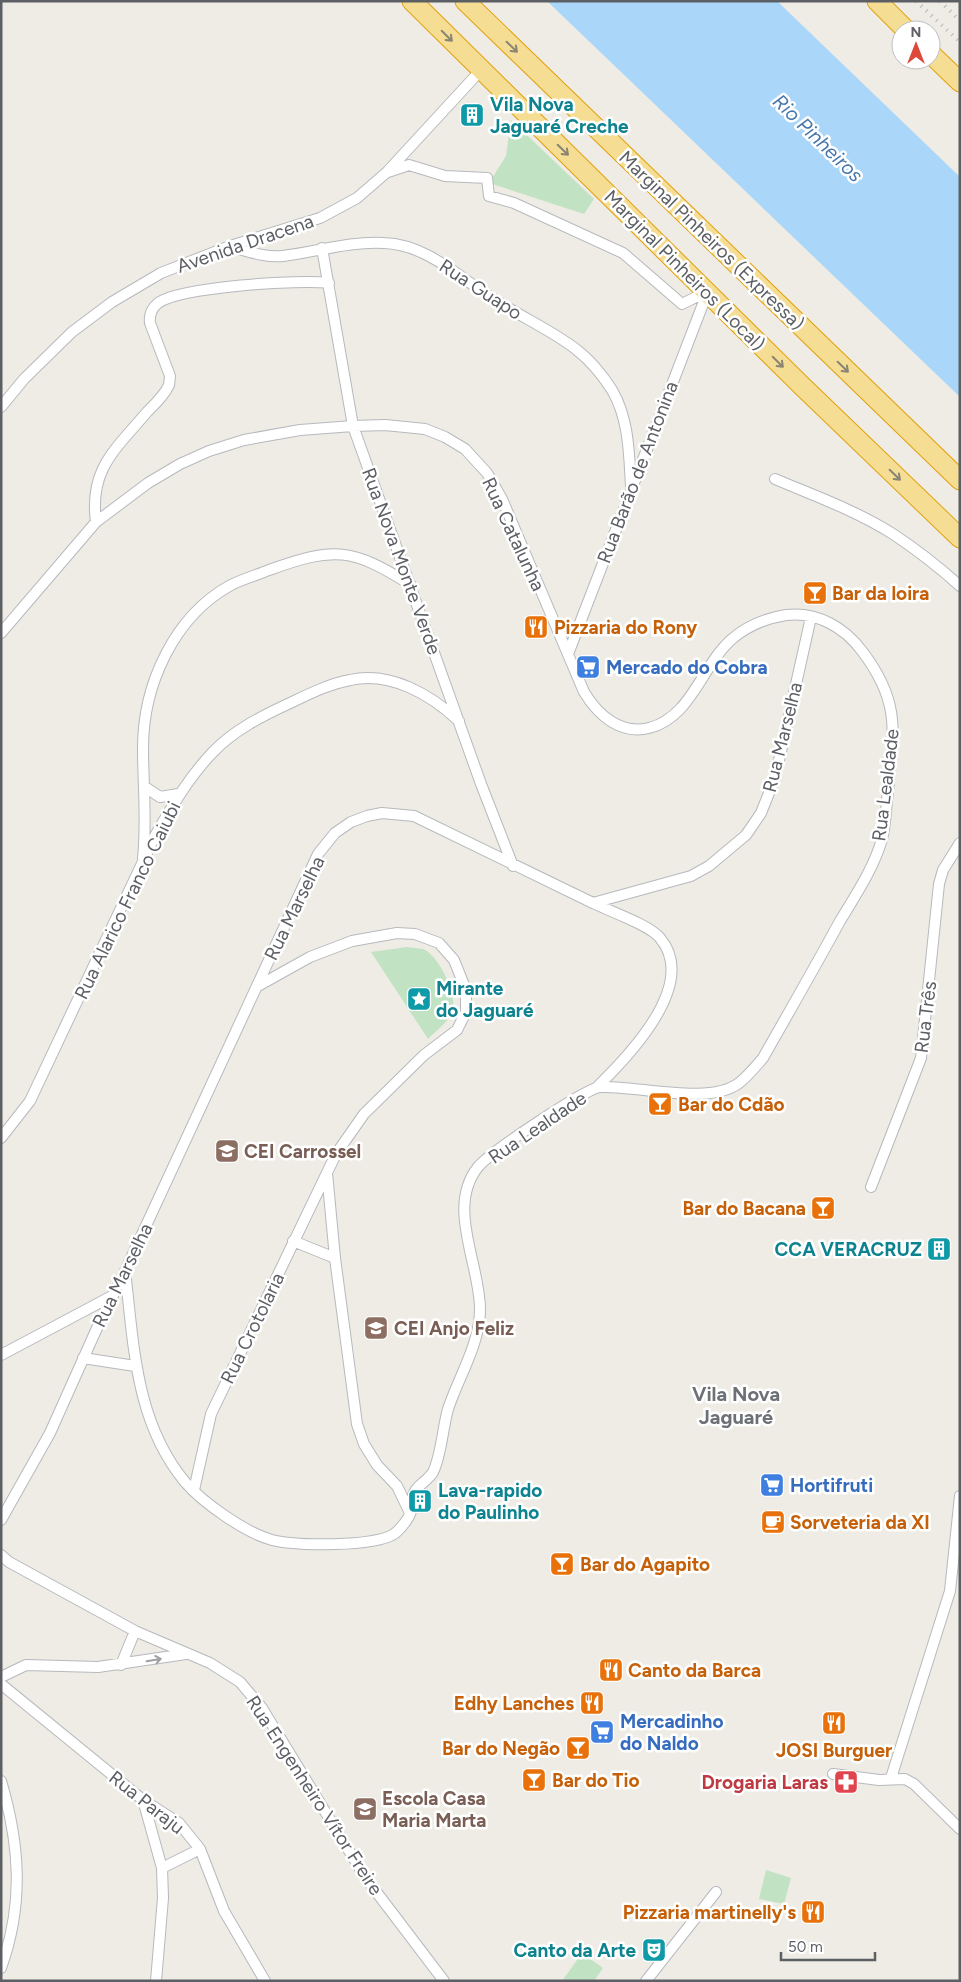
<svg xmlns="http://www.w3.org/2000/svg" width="961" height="1982" viewBox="0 0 961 1982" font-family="Figtree,sans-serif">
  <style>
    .green { fill: #c2e3c3 }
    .water { fill: #a9d6f9 }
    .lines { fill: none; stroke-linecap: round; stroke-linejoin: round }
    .street-casing { stroke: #b6b9bd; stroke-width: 12 }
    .highway-casing { stroke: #e2a210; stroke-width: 21 }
    .street { stroke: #fff; stroke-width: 10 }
    .highway { stroke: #f5dd93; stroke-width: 19 }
    .rail { stroke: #b4b5b5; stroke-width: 4; stroke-dasharray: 1 6; stroke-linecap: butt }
    .oneway { stroke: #8a8572 }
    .oneway2 { stroke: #9d9fa2 }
    .labels { text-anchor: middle; stroke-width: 5; stroke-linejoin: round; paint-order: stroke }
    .culture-label { font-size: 19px; font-weight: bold; fill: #0d838f; stroke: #fff; text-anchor: start }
    .street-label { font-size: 19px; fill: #5c5f64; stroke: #fff }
    .food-label { font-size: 19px; font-weight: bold; fill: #c56008; stroke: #fff; text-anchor: start }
    .shop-label { font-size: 19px; font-weight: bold; fill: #366cbe; stroke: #fff; text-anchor: start }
    .education-label { font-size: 19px; font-weight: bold; fill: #785e54; stroke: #fff; text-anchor: start }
    .health-label { font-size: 19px; font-weight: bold; fill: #be3a42; stroke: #fff; text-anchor: end }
    .water-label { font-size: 20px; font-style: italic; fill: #4777aa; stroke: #fff }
    .neighbourhood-label { font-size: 20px; font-weight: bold; fill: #6d7176; stroke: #fff }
  </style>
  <rect width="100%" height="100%" fill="#eeece4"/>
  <path class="green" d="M511 120 594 199 584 214 489 183 506 156Z
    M407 947C412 948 418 948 423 949 439 955 459 997 452 1013 447 1023 436 1031 428 1039L371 952Z
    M766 1870 791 1878 784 1904 759 1899Z
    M582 1953 603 1968 594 1981H562Z"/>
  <path class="water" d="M547 1H777L960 177V397Z"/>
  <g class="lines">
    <defs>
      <path id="street" d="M388 172 409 165 445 176 487 178 489 196 514 203 623 253 682 304 708 291
        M231 247C247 251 266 258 283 256 316 252 350 241 384 243 427 244 462 280 497 301 523 318 553 331 577 350 591 361 603 376 612 390 629 419 629 453 631 486
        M322 248 353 426 481 784 513 866
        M1 407 24 379 72 332 112 302 161 273 230 246 320 218 357 198 387 172 481 70
        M775 479C815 496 857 511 893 534 917 550 939 567 960 586
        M96 522C89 469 115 450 147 412 155 404 164 396 169 385L170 376 150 323C149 315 152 308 158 303 180 287 300 279 329 283
        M1 633 96 522 148 483 180 464 209 451 244 440 300 430 353 426 385 425 425 429 445 437 465 449 487 473 502 499 584 692C598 715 620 735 649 728 691 718 702 665 732 639 747 626 767 618 786 615 817 611 845 628 862 651 901 702 894 732 888 791 886 807 886 824 882 839 874 868 855 896 840 921 815 967 789 1012 763 1058 756 1066 748 1076 739 1083 709 1106 636 1085 600 1087 586 1088 489 1153 478 1167 446 1207 480 1264 480 1309 480 1344 459 1376 448 1409 443 1426 441 1457 433 1472 429 1480 417 1485 414 1493 411 1498 413 1506 411 1511 410 1517 400 1530 394 1534 373 1547 296 1546 272 1540 246 1533 203 1503 185 1482 135 1422 134 1345 125 1271
        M568 654 708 291
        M145 787 160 797 178 794
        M143 858C147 821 143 785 143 748 143 685 174 616 231 585 243 579 257 575 269 570 335 546 352 548 411 585
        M593 903C609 911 650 925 660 938 699 984 629 1056 597 1087
        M1 1138 30 1101 155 836C172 806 189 777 213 752 234 730 262 716 290 703 309 694 329 684 350 680 391 671 431 695 459 721
        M327 1173 335 1258 357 1424 364 1444 377 1465 397 1486 410 1513
        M871 1187 921 1058 939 884 943 870 960 843
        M293 1241 335 1258
        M1 1355 112 1296
        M83 1358 135 1366
        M194 1490 211 1414 336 1154 364 1114 424 1055 457 1030 466 1012V990L454 960 439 943 415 934 397 933 352 941 310 957 258 986
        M1 1520 50 1433 97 1328 125 1271 318 854 335 833 351 822 367 816 382 813 414 816 593 903 691 876 709 866 746 835 761 813 775 778 811 617
        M1 1555 9 1562 135 1631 210 1663 240 1682 262 1708 365 1877 444 1981
        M121 1665 135 1631
        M1 1677 26 1665 98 1667 186 1654
        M1 1684 143 1800 179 1823 200 1849 224 1911 265 1981
        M833 1774 879 1780 905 1779 914 1784 960 1829
        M891 1778 950 1591 960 1496
        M1 1781C20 1845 24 1904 1 1968
        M143 1800 162 1868 163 1898 156 1981
        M162 1868 200 1849
        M646 1981 716 1892"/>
      <path id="highway" d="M412 1 802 386 960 538
        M465 1 960 480
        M877 1 906 30
        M931 54 960 82"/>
    </defs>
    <use href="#street" class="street-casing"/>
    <use href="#highway" class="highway-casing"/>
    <use href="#street" class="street"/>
    <use href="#highway" class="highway"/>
    <path class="rail" d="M916 1 960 42
      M940 1 960 21"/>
  </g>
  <defs><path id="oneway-shaft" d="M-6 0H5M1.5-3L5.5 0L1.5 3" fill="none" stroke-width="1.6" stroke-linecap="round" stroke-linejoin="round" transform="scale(1.25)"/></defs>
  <g class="oneway">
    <use href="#oneway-shaft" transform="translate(447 36) rotate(45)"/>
    <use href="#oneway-shaft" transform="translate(512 47) rotate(44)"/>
    <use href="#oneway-shaft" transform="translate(563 150) rotate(44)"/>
    <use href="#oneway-shaft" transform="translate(778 362) rotate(45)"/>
    <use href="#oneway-shaft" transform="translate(843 367) rotate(44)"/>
    <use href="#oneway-shaft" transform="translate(895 475) rotate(44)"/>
  </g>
  <use class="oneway2" href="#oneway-shaft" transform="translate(154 1660) rotate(-10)"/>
  <defs>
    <symbol id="building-square" viewBox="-11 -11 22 22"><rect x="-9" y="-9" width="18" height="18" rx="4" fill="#0f9aa8" stroke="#fff"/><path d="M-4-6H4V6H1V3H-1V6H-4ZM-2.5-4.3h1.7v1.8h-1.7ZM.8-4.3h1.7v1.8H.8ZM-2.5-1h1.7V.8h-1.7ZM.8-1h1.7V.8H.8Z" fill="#fff"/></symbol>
    <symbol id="bar-square" viewBox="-11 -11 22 22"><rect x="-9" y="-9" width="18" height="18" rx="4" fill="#e8710a" stroke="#fff"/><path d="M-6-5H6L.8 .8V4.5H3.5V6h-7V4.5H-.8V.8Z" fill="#fff"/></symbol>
    <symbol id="restaurant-square" viewBox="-11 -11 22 22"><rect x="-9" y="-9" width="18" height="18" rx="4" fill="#e8710a" stroke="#fff"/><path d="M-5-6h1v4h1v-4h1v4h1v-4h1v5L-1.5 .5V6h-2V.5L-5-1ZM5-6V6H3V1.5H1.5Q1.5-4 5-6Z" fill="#fff"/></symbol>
    <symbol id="supermarket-square" viewBox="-11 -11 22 22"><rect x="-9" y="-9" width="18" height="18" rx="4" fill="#3f7fe0" stroke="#fff"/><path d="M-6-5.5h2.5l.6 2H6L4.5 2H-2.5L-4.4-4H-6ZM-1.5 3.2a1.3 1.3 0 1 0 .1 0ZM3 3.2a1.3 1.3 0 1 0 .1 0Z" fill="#fff"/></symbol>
    <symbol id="sight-square" viewBox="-11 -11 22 22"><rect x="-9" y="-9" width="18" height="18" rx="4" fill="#0f9aa8" stroke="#fff"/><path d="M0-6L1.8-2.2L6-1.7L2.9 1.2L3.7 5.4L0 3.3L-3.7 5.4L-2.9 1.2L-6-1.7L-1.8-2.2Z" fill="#fff"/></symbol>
    <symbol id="school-square" viewBox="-11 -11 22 22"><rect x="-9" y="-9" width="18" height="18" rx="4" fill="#8d6e63" stroke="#fff"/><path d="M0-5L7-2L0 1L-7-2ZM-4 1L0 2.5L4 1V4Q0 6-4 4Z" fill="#fff"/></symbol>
    <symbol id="cafe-square" viewBox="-11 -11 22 22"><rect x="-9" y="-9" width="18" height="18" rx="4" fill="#e8710a" stroke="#fff"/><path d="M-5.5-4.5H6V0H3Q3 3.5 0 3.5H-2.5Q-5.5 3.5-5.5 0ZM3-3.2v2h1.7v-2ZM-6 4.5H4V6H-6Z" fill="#fff"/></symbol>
    <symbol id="pharmacy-square" viewBox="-11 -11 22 22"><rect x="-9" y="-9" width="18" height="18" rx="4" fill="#e0444e" stroke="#fff"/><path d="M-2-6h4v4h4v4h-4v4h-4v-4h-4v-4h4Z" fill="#fff"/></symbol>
    <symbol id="theatre-square" viewBox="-11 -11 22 22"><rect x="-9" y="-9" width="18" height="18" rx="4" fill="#0f9aa8" stroke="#fff"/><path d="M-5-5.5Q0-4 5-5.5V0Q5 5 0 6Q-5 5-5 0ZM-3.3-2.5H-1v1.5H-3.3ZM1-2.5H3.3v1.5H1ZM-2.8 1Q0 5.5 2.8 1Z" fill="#fff"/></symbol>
  </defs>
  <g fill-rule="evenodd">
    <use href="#building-square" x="458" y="101" width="28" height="28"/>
    <use href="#bar-square" x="801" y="579" width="28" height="28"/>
    <use href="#restaurant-square" x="522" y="613" width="28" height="28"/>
    <use href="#supermarket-square" x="574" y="653" width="28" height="28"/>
    <use href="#sight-square" x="405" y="985" width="28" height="28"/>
    <use href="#bar-square" x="646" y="1090" width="28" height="28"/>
    <use href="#school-square" x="213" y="1137" width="28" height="28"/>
    <use href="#bar-square" x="809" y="1194" width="28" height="28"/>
    <use href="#building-square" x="925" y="1235" width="28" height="28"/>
    <use href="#school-square" x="362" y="1314" width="28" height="28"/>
    <use href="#supermarket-square" x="758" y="1471" width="28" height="28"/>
    <use href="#building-square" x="406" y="1487" width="28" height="28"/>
    <use href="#cafe-square" x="759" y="1508" width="28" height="28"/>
    <use href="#bar-square" x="548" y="1550" width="28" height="28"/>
    <use href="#restaurant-square" x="597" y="1656" width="28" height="28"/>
    <use href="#restaurant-square" x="578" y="1689" width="28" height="28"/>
    <use href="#restaurant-square" x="820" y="1709" width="28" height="28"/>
    <use href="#supermarket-square" x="588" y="1718" width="28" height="28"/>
    <use href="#bar-square" x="564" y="1734" width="28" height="28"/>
    <use href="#bar-square" x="520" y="1766" width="28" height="28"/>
    <use href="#pharmacy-square" x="832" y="1768" width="28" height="28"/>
    <use href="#school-square" x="351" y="1795" width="28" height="28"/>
    <use href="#restaurant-square" x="799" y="1898" width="28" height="28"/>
    <use href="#theatre-square" x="640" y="1936" width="28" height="28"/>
  </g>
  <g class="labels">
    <g class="culture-label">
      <text x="490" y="111">Vila Nova<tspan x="490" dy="22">Jaguaré Creche</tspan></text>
      <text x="436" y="995">Mirante<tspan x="436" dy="22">do Jaguaré</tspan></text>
      <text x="922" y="1256" text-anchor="end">CCA VERACRUZ</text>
      <text x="438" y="1497">Lava-rapido<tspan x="438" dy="22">do Paulinho</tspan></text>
      <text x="636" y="1957" text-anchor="end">Canto da Arte</text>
    </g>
    <g class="street-label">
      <text transform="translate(712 240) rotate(44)" y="7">Marginal Pinheiros (Expressa)</text>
      <text transform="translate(245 243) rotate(-19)" y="7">Avenida Dracena</text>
      <text transform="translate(685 270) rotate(45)" y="7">Marginal Pinheiros (Local)</text>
      <text transform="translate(481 289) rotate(33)" y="7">Rua Guapo</text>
      <text transform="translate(637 472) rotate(-69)" y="7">Rua Barão de Antonina</text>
      <text transform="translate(514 534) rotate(65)" y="7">Rua Catalunha</text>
      <text transform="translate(402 561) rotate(70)" y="7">Rua Nova Monte Verde</text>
      <text transform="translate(782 737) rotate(-76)" y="7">Rua Marselha</text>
      <text transform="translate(885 785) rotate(-83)" y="7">Rua Lealdade</text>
      <text transform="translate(127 900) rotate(-64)" y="7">Rua Alarico Franco Caiubi</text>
      <text transform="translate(294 908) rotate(-64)" y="7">Rua Marselha</text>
      <text transform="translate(925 1017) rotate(-83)" y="7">Rua Três</text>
      <text transform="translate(537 1127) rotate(-34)" y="7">Rua Lealdade</text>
      <text transform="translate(122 1275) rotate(-64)" y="7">Rua Marselha</text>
      <text transform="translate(252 1328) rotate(-64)" y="7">Rua Crotolaria</text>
      <text transform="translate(315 1795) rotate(57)" y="7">Rua Engenheiro Vítor Freire</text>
      <text transform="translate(147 1802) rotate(38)" y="7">Rua Paraju</text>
    </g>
    <g class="food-label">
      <text x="832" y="600">Bar da loira</text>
      <text x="554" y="634">Pizzaria do Rony</text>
      <text x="678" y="1111">Bar do Cdão</text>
      <text x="806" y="1215" text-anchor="end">Bar do Bacana</text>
      <text x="790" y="1529">Sorveteria da XI</text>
      <text x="580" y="1571">Bar do Agapito</text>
      <text x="628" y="1677">Canto da Barca</text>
      <text x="574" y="1710" text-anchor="end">Edhy Lanches</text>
      <text x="560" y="1755" text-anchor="end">Bar do Negão</text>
      <text x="834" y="1757" text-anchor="middle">JOSI Burguer</text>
      <text x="552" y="1787">Bar do Tio</text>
      <text x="796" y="1919" text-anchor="end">Pizzaria martinelly's</text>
    </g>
    <g class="shop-label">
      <text x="606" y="674">Mercado do Cobra</text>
      <text x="790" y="1492">Hortifruti</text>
      <text x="620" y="1728">Mercadinho<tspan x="620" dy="22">do Naldo</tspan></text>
    </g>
    <g class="education-label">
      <text x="244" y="1158">CEI Carrossel</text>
      <text x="394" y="1335">CEI Anjo Feliz</text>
      <text x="382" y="1805">Escola Casa<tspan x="382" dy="22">Maria Marta</tspan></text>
    </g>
    <g class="health-label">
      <text x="828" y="1789">Drogaria Laras</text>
    </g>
    <g class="water-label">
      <text transform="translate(818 138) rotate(44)" y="7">Rio Pinheiros</text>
    </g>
    <g class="neighbourhood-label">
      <text x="736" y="1401">Vila Nova<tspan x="736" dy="23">Jaguaré</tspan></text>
    </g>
  </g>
  <rect width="961" height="1982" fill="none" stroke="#5c5f64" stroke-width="5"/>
  <g transform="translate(916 45)"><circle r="24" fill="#ffffff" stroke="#bebfc1"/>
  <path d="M0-4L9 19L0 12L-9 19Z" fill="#dd483b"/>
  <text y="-8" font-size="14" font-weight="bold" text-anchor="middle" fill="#5c5f64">N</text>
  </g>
  <path d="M781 1952v8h94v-8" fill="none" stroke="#5c5f64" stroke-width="2.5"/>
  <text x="788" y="1952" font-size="15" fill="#5c5f64" stroke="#ffffff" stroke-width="4" paint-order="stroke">50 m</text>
</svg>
